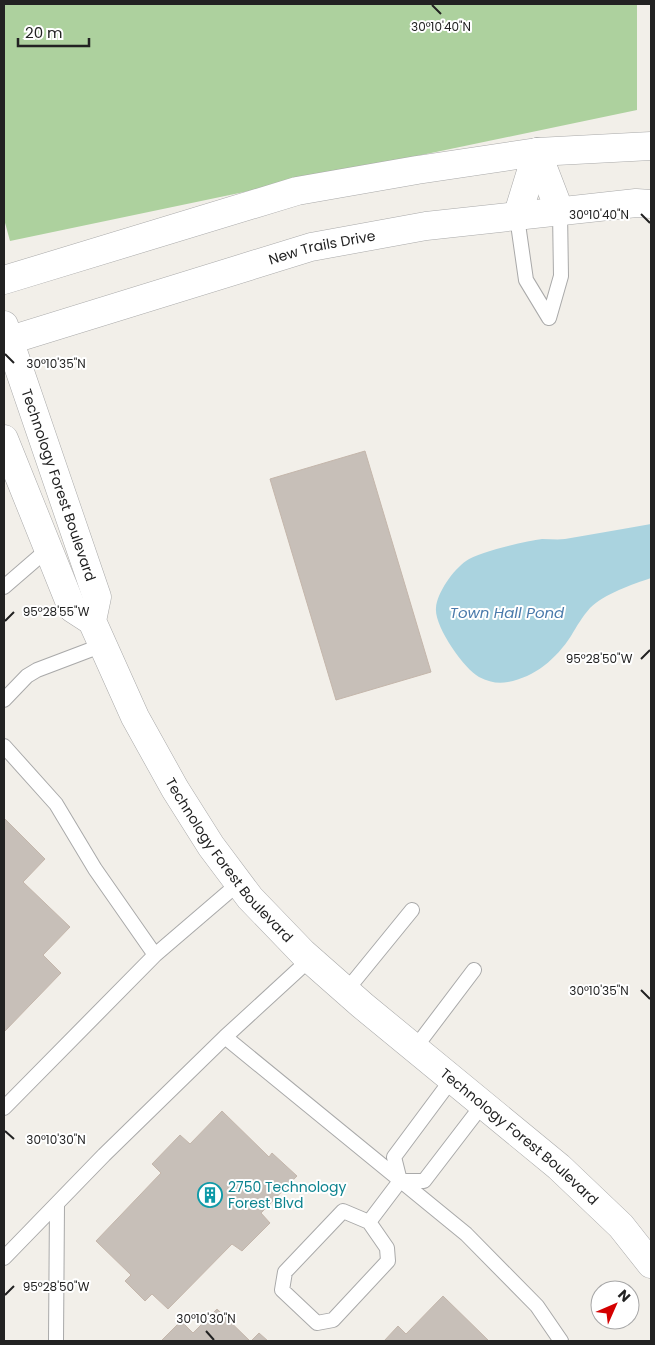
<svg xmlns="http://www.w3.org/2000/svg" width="655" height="1345" viewBox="0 0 655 1345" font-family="Poppins,sans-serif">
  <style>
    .forest { fill: #add19e }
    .water { fill: #aad3df }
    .building { fill: #c7bfb8; stroke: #c4b6ab }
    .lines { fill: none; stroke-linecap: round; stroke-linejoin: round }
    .service-casing { stroke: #a9a9a9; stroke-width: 16 }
    .tertiary-casing { stroke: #a9a9a9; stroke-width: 29 }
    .service { stroke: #fff; stroke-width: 14 }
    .tertiary { stroke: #fff; stroke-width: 28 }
    .ticks { fill: none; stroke: #222; stroke-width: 2 }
    .labels { text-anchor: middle; stroke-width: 4; stroke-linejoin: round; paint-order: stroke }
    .street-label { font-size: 14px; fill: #222; stroke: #fff }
    .culture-label { font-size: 14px; fill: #0d838f; stroke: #fff; text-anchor: start }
    .water-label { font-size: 15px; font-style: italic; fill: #4a7aab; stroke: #fff }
    .ticks-label { font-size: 12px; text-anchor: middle; fill: #222; stroke: #fff; stroke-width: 4; stroke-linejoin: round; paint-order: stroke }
  </style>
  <rect width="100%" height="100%" fill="#f2efe9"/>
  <path class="forest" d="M4 4H637V110L10 241 4 219Z"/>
  <path class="water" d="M651 524V578C633 584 604 594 590 608 582 617 577 626 571 636 556 659 535 677 508 682 498 684 489 682 479 677 464 669 434 626 436 608 437 593 453 570 466 561 478 552 526 541 542 539 550 539 558 540 565 539 594 534 623 529 651 524Z"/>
  <path class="building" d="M365 451 431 672 336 700 270 479Z
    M4 818 45 859 23 882 70 927 43 955 61 973 4 1032Z
    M222 1111 269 1157 272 1153 297 1176 261 1213 270 1223 242 1251 232 1244 168 1309 152 1294 145 1301 125 1281 131 1275 96 1241 161 1173 152 1164 180 1135 190 1144Z
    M443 1296 489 1341H384L398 1326 406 1334Z
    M217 1309 250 1341H161L181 1321 193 1333Z
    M259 1333 268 1341H251Z"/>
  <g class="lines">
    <defs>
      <path id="service" d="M517 217 526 280 549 318
        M549 318 561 276 560 212
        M4 587 48 549
        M4 700 27 676 37 670 103 645
        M4 746 56 804 95 869 155 955 239 883
        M346 991 412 910
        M225 1037 310 959
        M415 1048 474 970
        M4 1108 155 955
        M400 1181 394 1157 452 1079
        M400 1181H424L483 1104
        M369 1222 387 1248 388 1261 333 1320 317 1323 282 1290 285 1272 343 1211 369 1222 400 1181
        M4 1258 104 1155 225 1037 466 1234 537 1306 561 1341
        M56 1341 57 1204"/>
      <g id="tertiary">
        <path d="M537 152 560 212"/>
        <path d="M517 217 537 152"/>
        <path d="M4 280 297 191 417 170 537 152 651 146"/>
        <path id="s1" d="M4 325 97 597 92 621 135 717 175 789 211 846 250 898 303 953 362 1005 559 1167 621 1226 651 1264"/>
        <path id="s2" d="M4 342 311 247 426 226 636 203 651 204"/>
        <path d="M4 439 72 608 92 621"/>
      </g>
    </defs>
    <use href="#service" class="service-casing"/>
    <use href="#tertiary" class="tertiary-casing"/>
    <use href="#service" class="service"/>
    <use href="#tertiary" class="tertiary"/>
  </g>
  <path class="ticks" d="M432 5 441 14M641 214 650 223M5 354 14 363M5 621 14 612M641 659 650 650M641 990 650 999M5 1131 14 1139M5 1295 14 1286M206 1331 214 1340"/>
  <defs>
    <symbol id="building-ring" viewBox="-11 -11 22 22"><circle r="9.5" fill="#fff" stroke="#0f9aa8" stroke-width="1.5"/><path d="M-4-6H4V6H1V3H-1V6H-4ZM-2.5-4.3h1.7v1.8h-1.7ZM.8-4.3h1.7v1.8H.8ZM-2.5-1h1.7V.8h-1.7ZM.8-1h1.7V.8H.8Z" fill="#0f9aa8"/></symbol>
  </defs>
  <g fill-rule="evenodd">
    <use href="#building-ring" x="196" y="1181" width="28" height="28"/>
  </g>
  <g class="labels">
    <g class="street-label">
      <text dy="5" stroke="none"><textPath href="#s2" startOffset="332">New Trails Drive</textPath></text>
      <text dy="5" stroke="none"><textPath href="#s1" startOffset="169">Technology Forest Boulevard</textPath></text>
      <text dy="5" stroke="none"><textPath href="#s1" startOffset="589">Technology Forest Boulevard</textPath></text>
      <text dy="5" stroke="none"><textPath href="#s1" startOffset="992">Technology Forest Boulevard</textPath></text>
    </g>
    <g class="culture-label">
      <text x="228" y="1192">2750 Technology<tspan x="228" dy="16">Forest Blvd</tspan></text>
    </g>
    <g class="water-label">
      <text x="507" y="618">Town Hall Pond</text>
    </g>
  </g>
  <g class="ticks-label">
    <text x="441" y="31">30°10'40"N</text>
    <text x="599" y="219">30°10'40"N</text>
    <text x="56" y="368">30°10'35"N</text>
    <text x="56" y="616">95°28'55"W</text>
    <text x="599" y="663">95°28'50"W</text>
    <text x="599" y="995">30°10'35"N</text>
    <text x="56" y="1144">30°10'30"N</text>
    <text x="56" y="1291">95°28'50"W</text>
    <text x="206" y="1323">30°10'30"N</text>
  </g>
  <rect width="655" height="1345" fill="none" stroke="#222222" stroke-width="10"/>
  <g transform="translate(615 1305) rotate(45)"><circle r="24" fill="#ffffff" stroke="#a7a7a7"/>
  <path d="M0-4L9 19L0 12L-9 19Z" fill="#d40000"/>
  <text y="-8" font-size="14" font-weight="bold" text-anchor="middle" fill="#222222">N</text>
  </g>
  <path d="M18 38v8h71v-8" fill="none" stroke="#222222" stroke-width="2.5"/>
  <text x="25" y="38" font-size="15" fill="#222222" stroke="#ffffff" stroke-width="4" paint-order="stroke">20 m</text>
</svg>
